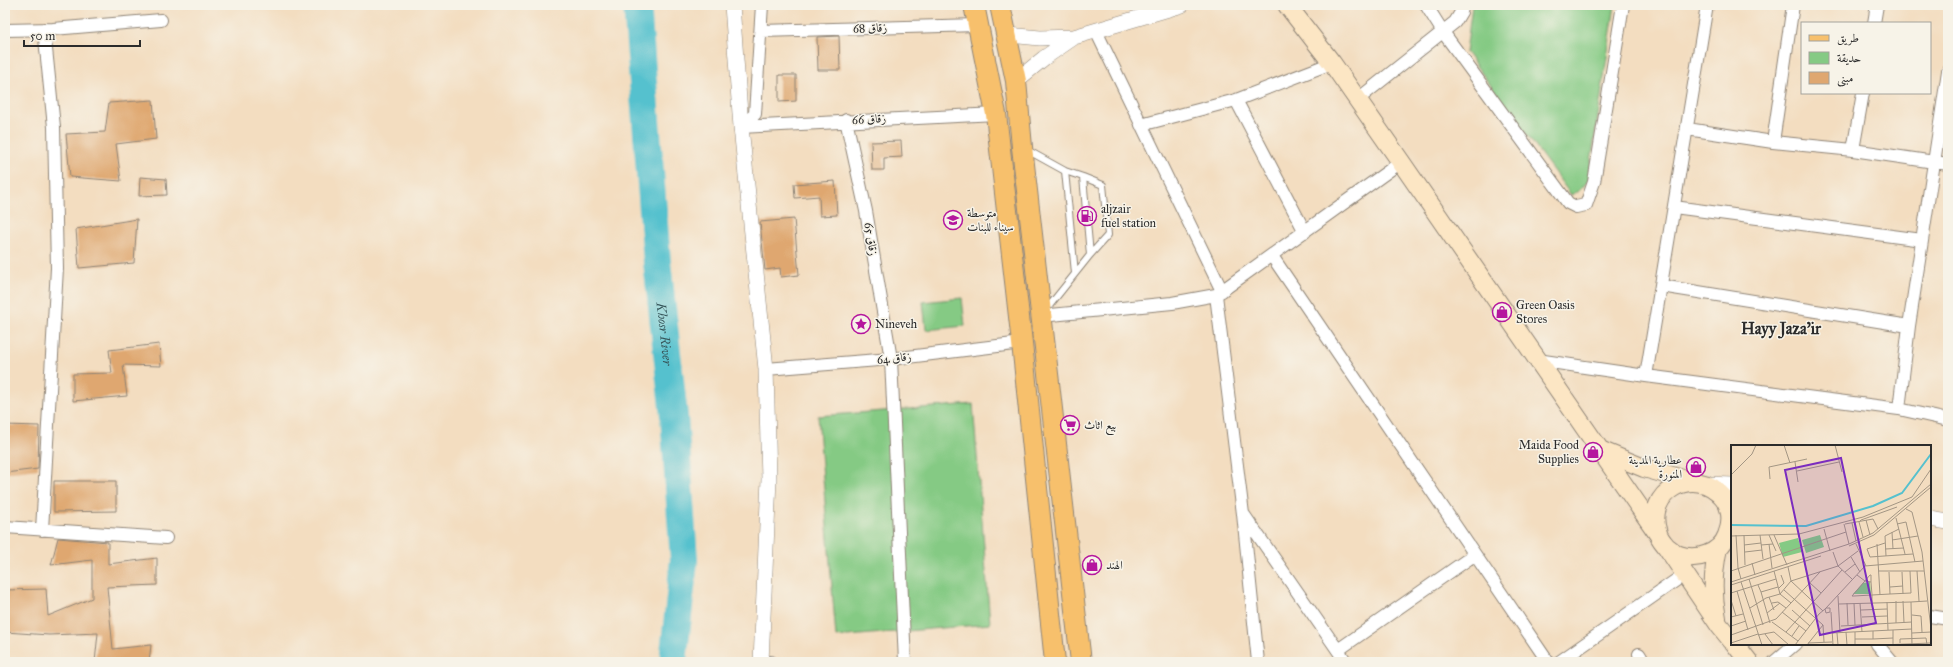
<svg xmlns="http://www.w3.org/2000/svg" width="1953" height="667" viewBox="0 0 1953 667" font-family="'IM FELL Great Primer',Amiri,serif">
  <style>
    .green { fill: #85ca84; stroke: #587a58 }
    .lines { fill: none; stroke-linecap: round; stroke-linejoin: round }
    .river { stroke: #55c1ce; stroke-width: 28 }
    .building { fill: #dfa770 }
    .service-casing { stroke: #8f8476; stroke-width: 8 }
    .minor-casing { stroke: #8f8476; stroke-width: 14 }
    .tertiary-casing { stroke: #8f8476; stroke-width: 16 }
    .secondary-casing { stroke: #8f8476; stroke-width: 20 }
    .primary-casing { stroke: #8f8476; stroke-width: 22 }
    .service { stroke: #fff; stroke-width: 6 }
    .minor { stroke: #fff; stroke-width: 12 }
    .tertiary { stroke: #fff; stroke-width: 15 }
    .secondary { stroke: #fce6c4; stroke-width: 18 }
    .primary { stroke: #f7c06c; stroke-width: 20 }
    .labels { text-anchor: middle; stroke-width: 3; stroke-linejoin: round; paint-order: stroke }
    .street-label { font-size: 12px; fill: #2b2b2b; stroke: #f7f3e8 }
    .poi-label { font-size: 12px; fill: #2b2b2b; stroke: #f7f3e8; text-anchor: start }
    .water-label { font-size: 13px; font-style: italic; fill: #38585c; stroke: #f7f3e8 }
    .district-label { font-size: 16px; font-weight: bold; fill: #2b2b2b; stroke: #f7f3e8 }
    .inset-river { fill: none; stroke: #55c1ce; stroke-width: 2 }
    .inset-road { fill: none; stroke: #a39684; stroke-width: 1 }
    .view { fill: #7b2cbf; fill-opacity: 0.15; stroke: #7b2cbf; stroke-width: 2 }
    .inset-edge { fill: none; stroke: #2b2b2b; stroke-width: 2 }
  </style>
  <rect width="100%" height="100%" fill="#f7f3e8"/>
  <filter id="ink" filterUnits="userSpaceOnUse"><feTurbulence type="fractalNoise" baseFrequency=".025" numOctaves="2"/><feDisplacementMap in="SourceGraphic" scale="8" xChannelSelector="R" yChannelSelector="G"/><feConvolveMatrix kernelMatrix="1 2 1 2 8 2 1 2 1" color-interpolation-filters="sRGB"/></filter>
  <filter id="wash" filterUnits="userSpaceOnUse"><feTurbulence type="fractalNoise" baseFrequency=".012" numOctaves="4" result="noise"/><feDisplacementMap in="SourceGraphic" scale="16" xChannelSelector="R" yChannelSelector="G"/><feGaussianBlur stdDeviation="0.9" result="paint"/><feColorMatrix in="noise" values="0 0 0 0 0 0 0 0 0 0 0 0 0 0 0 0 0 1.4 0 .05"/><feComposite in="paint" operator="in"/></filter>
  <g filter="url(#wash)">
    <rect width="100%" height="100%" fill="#f3ddc0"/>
    <path class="green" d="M1472 5H1615L1588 181 1580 190 1571 195 1466 52Z
      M962 298 965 326 926 330 923 302Z
      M973 404 990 624 836 637 818 416Z"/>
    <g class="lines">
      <path class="river" id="s1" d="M637 5 657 262 674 416 684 560 673 662"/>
    </g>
    <g id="blocks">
      <path class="building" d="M839 36 840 70H818L817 37Z
        M779 75H796V101L779 102Z
        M153 100 156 139 116 144 121 181 70 177 66 134 105 132 109 103Z
        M901 141 902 157 884 158V170H872L871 142Z
        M140 177 166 179 167 195 139 196Z
        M835 181 837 215 820 216 819 196 795 198 794 184Z
        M137 219 134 263 79 268 76 229Z
        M794 219 799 275 781 277 780 268 765 270 760 222Z
        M159 344 161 366 123 365 127 396 73 401V374L112 373 109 350Z
        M5 425 39 426 38 469 5 473Z
        M54 481H116V511L54 512Z
        M58 538 108 542V564L157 558V585L107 587 113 649 151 645 149 662H95L98 633 49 635 5 632V590L46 589 48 616 92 598V560L51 565Z"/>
    </g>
  </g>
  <g filter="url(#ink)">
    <use href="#blocks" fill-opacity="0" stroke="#8f8476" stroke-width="1"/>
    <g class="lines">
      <defs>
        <path id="service" d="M1027 150 1065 171 1083 177 1090 255 1046 310
          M1065 171 1075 273
          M1083 177 1103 185 1108 235 1090 255"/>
        <path id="minor" d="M1426 5 1443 32 1568 203 1576 207 1586 205 1594 182 1623 5
          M1874 23 1877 5
          M5 30 53 29 161 20
          M761 31 978 25
          M1096 31 1222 291
          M1236 100 1305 232
          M1357 100 1455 22 1461 12 1463 5
          M846 120 866 211 891 359 905 662
          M1141 125 1236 100 1332 63
          M741 127 996 114
          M741 127 755 114 762 5
          M1687 129 1773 142 1853 150 1948 164
          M1773 142 1793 5
          M1853 150 1863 93
          M1674 207 1922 240
          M1272 256 1548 662
          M1661 286 1909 326
          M1216 295 1243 514 1258 662
          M1041 316 1172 303 1216 295 1401 162
          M1537 360 1646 376 1899 409 1948 420
          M766 369 891 359 1022 343
          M1646 376 1707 5
          M1899 409 1909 326 1948 71
          M1244 515 1346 662
          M5 527 166 538
          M42 530 57 268 54 127 44 29
          M1930 616 1948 619
          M1877 644 1892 662
          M1338 650 1474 555
          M1639 654 1644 662
          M761 662H771
          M1559 662 1685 574
          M1774 662 1795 644"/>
        <path id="tertiary" d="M732 5 741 127 766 369 769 479 761 662
          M1008 35 1040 38 1074 37 1182 5
          M1016 81 1044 58 1073 38
          M1707 484 1732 485
          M1930 519 1948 522"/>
        <path id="secondary" d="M1287 5 1332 63 1401 162 1658 534
          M1600 450 1644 468 1690 481
          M1666 546C1670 549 1674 553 1679 555 1696 561 1720 554 1727 535 1732 523 1732 508 1723 497 1695 463 1643 492 1658 533 1659 538 1663 542 1666 546L1719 625 1732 641
          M1717 618C1712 595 1713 571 1718 548
          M1735 644 1749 662"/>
        <path id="primary" d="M974 5 996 114 1022 343 1055 662
          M1000 5 1016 81 1022 147 1081 662"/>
      </defs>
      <use href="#service" class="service-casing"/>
      <use href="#minor" class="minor-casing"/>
      <use href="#tertiary" class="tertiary-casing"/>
      <use href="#secondary" class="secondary-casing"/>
      <use href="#primary" class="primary-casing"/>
      <use href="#service" class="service"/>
      <use href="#minor" class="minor"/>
      <use href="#tertiary" class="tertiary"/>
      <use href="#secondary" class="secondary"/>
      <use href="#primary" class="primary"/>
    </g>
  </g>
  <defs>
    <symbol id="fuel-ring" viewBox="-11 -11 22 22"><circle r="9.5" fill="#f7f3e8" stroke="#b5179e" stroke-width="1.5"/><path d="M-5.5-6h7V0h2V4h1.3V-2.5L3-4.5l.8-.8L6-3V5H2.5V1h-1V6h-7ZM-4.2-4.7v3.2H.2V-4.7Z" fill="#b5179e"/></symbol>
    <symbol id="school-ring" viewBox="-11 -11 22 22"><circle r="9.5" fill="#f7f3e8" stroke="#b5179e" stroke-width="1.5"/><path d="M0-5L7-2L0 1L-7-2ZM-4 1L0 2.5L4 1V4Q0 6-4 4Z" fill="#b5179e"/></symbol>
    <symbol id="shop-ring" viewBox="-11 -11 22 22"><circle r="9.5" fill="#f7f3e8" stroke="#b5179e" stroke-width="1.5"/><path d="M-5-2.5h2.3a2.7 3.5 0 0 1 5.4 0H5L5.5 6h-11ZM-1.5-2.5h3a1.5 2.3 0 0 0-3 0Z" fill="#b5179e"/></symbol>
    <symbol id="sight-ring" viewBox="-11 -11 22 22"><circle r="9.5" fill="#f7f3e8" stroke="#b5179e" stroke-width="1.5"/><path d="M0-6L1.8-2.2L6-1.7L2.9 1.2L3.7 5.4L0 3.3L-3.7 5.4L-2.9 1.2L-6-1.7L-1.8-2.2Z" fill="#b5179e"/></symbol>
    <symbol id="supermarket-ring" viewBox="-11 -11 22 22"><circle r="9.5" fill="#f7f3e8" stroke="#b5179e" stroke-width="1.5"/><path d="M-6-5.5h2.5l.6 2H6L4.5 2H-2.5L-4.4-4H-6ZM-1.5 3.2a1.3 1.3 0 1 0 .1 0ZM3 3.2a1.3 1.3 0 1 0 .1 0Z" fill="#b5179e"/></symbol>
  </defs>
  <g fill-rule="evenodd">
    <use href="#fuel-ring" x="1076" y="205" width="22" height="22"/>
    <use href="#school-ring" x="942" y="209" width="22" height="22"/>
    <use href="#shop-ring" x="1491" y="301" width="22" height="22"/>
    <use href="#sight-ring" x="850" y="313" width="22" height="22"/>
    <use href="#supermarket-ring" x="1059" y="414" width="22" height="22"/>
    <use href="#shop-ring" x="1582" y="441" width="22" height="22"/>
    <use href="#shop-ring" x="1685" y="456" width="22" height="22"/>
    <use href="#shop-ring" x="1081" y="554" width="22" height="22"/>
  </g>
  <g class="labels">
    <g class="street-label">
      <text transform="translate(870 28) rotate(-2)" y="4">زقاق 68</text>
      <text transform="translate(869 119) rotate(-3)" y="4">زقاق 66</text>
      <text transform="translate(871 239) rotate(81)" y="4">زقاق 65</text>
      <text transform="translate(894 358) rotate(-6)" y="4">زقاق 64</text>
    </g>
    <g class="poi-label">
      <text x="1101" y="213">aljzair<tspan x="1101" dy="14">fuel station</tspan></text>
      <text x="967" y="217">متوسطة<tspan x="967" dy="14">سيناء للبنات</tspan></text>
      <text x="1516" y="309">Green Oasis<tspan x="1516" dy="14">Stores</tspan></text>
      <text x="875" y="328">Nineveh</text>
      <text x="1084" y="429">بيع اثاث</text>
      <text x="1579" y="449" text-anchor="end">Maida Food<tspan x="1579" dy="14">Supplies</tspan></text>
      <text x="1682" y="464" text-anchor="end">عطارية المدينة<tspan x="1682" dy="14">المنورة</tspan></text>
      <text x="1106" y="569">الهند</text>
    </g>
    <g class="water-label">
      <text dy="5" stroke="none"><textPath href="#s1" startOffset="330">Khosr River</textPath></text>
    </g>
    <g class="district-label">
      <text x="1781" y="334">Hayy Jaza'ir</text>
    </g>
  </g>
  <g transform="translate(1731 445)">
    <rect width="200" height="200" fill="#f3ddc0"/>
    <path d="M89 90 93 102 75 108 71 95ZM67 93 71 107 52 112 48 98ZM139 137 140 149H122L132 138Z" fill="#85ca84"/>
    <path class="inset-river" d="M0 80 75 81 142 61 171 48 200 9"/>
    <path class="inset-road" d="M53 0 59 18M104 0 111 27M64 17 67 37M66 26 108 17M0 30 21 9 25 0M39 34 38 22 76 14M175 64 181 67 191 107 200 184M165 73 174 109M135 75 139 90M121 78 125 96M113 79 118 99M114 79 142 74 147 84M166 79 175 77 184 117M93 84 99 106M161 87 162 104M68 89 70 101M5 90 7 123 10 134M13 90 14 120M29 90 32 114M38 90 45 106M43 90 56 120M0 91 68 89 132 72 181 52 200 24M132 92 128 77 130 75 166 62M161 95 187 91M154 98 136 104 139 112 182 109M38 99 41 123M125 99 135 121M146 99 149 150M13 100 30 98M30 100 42 99M118 101 143 90 200 42M154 104 173 103M14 107 31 105M102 107 107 121 121 134M155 111 154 91 168 84M120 112 129 127M21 118 24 130M107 121 127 106M57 122 60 136 92 166M0 126 115 87M43 126 49 149 60 158M147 126H193M186 126 188 156M114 127 124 119M158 127 159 149M171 127 172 149M126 130 134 136 140 137M18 134 32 180M0 137 118 99 142 88 200 39M10 137 31 200M79 138 90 148M0 140 90 111M27 140 30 147 47 142M159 142 172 141M48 143 53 138 50 130M53 145 92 180 93 197M6 146 17 185M30 147 39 178M0 148 45 134M107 151 109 188M38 152 43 165M0 155 5 171M165 156V178M172 156 173 178M141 157V150L140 137V130H139L121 151H123L159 149 180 148 179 126M156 157 157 185M41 158 47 157 55 163M116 158 117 180M123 158 124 180M129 158 131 187M108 159 180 157M19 163 35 153 49 149 60 136 107 121M95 163 134 121 192 116M61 165 79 181M130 165 156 164M51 167 75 186M100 167 102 200M36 168 49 158M181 170 190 171 191 187M0 172 12 169M131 172 156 171M41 177 67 196M0 181 15 176M110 181 181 177M162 185V200M55 187 111 125M115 187 116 200M124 187V200M101 188 181 184M106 188 107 200M181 188 200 187M34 189 42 200M0 190 45 174 89 127M27 190 43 187 58 200M61 191 68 181M124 194H142V186M142 194 162 193M0 198 27 189M77 198 101 197M169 198V194L195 193 196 200M64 200 88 169 94 164 95 163H99V167L95 168 94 164M76 200 92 180M149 200 200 198M181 200 180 157 196 156"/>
    <path class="view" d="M110 13 145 178 89 190 54 25Z"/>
    <rect width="200" height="200" class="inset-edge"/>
  </g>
  <rect width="1953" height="667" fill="none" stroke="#f7f3e8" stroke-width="20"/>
  <rect x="1801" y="22" width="130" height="72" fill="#f7f3e8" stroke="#a5a39c"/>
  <rect x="1809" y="35" width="20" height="6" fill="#f7c06c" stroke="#a5a39c"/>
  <text x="1837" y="42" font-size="12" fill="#2b2b2b">طريق</text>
  <rect x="1809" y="52" width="20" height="12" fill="#85ca84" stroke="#a5a39c"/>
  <text x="1837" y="62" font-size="12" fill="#2b2b2b">حديقة</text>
  <rect x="1809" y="72" width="20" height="12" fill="#dfa770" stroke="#a5a39c"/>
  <text x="1837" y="82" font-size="12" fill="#2b2b2b">مبنى</text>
  <path d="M24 40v6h116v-6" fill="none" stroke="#2b2b2b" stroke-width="2"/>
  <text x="30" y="40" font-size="12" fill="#2b2b2b" stroke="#f7f3e8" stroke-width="3" paint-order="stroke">50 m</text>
</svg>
